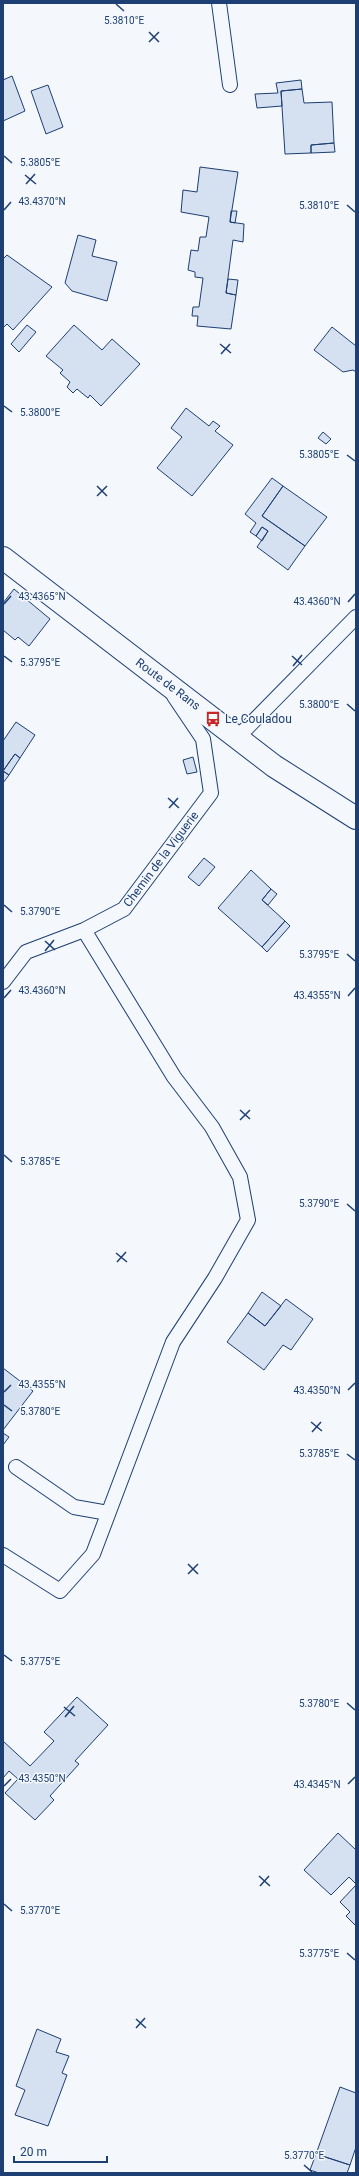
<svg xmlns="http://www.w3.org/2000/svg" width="359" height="2176" viewBox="0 0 359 2176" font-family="Roboto,sans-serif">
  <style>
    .building { fill: #d5e0f0; stroke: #1d3f73 }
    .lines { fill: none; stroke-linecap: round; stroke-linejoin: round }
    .service-casing { stroke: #1d3f73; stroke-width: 16 }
    .tertiary-casing { stroke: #1d3f73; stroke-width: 24 }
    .service { stroke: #f4f7fb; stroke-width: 14 }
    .tertiary { stroke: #f4f7fb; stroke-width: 22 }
    .ticks { fill: none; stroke: #1d3f73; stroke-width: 1.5 }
    .labels { text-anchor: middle; stroke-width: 3; stroke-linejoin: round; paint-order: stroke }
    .street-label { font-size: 12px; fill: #1d3f73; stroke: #f4f7fb }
    .poi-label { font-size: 12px; fill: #1d3f73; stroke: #f4f7fb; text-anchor: start }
    .ticks-label { font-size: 10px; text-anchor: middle; fill: #1d3f73; stroke: #f4f7fb; stroke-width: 3; stroke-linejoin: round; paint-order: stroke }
  </style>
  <rect width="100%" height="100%" fill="#f4f7fb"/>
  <path class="building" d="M12 76 25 111 3 121V80Z
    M301 80 302 89 281 91 282 106 257 108 255 94 278 93 276 83Z
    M48 85 63 127 46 134 31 91Z
    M302 89 304 103 332 102 334 143 311 145V153L285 154 281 91Z
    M334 143 335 152 311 153V145Z
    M200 167 238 172 230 222 244 224 243 242 233 240 226 293 236 295 231 329 197 326 198 316H192L193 307H199L203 278 195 277V272L188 270 191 250 198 251 200 237H206L209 217 181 212 183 190 197 192Z
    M231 211H237L235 223 230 222Z
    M78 235 96 240 92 256 117 262 107 301 72 291 65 283Z
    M7 255 52 287 13 330 7 324 3 328V259Z
    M228 279 238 280 236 295 226 293Z
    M27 325 36 332 19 352 11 344Z
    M74 325 102 350 112 339 140 364 101 406 90 395 88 398 77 389 73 393 67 387 70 382 60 373 63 370 46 356Z
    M332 327 356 346V372L353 370 343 372 314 350Z
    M186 408 209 426 213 421 220 426 215 431 233 445 192 496 157 468 182 437 171 428Z
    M323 432 331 439 326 444 318 438Z
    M272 478 283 486 262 516 305 546 288 570 257 547 268 531 262 527 256 536 250 532 256 523 245 514Z
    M283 486 327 517 305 546 262 516Z
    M262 527 268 531 262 541 256 536Z
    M14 589 50 619 29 646 18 637 15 640 3 630V603Z
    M16 722 35 735 20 758 15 754 3 771 9 775 3 783V741Z
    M15 754 20 758 9 775 3 771Z
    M193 757 197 772 187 774 183 760Z
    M204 858 215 867 199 886 188 877Z
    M251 870 271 889 262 900 285 921 262 947 218 908Z
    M271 889 277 894 268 905 262 900Z
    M285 921 290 926 267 952 262 947Z
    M262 1292 281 1306 265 1326 248 1313Z
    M286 1299 313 1319 291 1350 283 1345 264 1370 227 1342 248 1313 265 1326Z
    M3 1368 33 1391 3 1430Z
    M3 1433 9 1437 3 1445Z
    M77 1697 108 1725 75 1761 79 1764 50 1796 54 1800 35 1820 5 1793 18 1779 9 1771 3 1778V1741L30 1766 54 1741 44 1732Z
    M338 1833 356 1850V1884L349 1877 331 1895 304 1870Z
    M356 1885V1926L346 1916 350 1912 340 1902Z
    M37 2029 61 2039 56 2052 69 2056 62 2073 67 2075 48 2126 15 2115 25 2090 16 2086Z
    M340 2087 356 2093V2147L350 2165 316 2154Z
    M316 2154 350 2165 347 2173H319L310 2170Z"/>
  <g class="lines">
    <defs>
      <path id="service" d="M219 3 230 85
        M237 738 356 617
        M3 982 26 952 84 930 124 909 211 793 203 739 174 696
        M16 1467 74 1507 108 1513
        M3 1555 60 1591 93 1554 173 1342 215 1278 248 1220 240 1177 212 1127 174 1077 84 930"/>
      <path id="tertiary" d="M3 558 274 766 356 818"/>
    </defs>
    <use href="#service" class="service-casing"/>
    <use href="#tertiary" class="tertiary-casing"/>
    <use href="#service" class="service"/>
    <use href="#tertiary" class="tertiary"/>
  </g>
  <path class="ticks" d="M116 4 124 11M149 32 159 42M149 42 159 32M4 156 12 163M25 175 36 184M26 184 35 174M347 205 355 212M4 210 11 202M220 344 231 353M221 354 230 344M4 406 12 412M347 455 355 461M97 486 107 496M97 496 107 486M348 602 355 594M4 604 11 596M4 656 12 662M292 656 302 665M293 666 302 655M347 704 355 711M168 798 179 808M169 808 178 798M4 905 12 912M45 941 55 950M45 951 54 940M347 954 355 961M348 996 355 988M4 998 11 990M240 1110 250 1119M240 1120 250 1110M4 1155 12 1162M347 1204 355 1211M116 1253 127 1262M117 1262 126 1252M348 1390 355 1383M4 1392 11 1385M4 1405 12 1411M311 1422 322 1431M312 1432 321 1422M347 1454 355 1460M188 1564 198 1574M188 1574 198 1564M4 1655 12 1661M347 1703 355 1710M64 1707 75 1716M65 1717 74 1706M348 1784 355 1777M4 1786 11 1779M259 1876 270 1886M260 1886 269 1876M4 1904 12 1911M347 1953 355 1960M136 2019 146 2028M136 2028 145 2018M304 2165 312 2172"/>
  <defs>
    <symbol id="bus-bare" viewBox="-9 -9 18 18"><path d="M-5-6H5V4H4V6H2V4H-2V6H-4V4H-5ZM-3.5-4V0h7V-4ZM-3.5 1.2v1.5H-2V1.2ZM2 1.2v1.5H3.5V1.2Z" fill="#c62828" stroke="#f4f7fb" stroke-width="2.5" paint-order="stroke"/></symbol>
  </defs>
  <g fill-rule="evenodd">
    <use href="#bus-bare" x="202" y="708" width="22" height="22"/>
  </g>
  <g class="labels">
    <g class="street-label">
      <text transform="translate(168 684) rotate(37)" y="4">Route de Rans</text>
      <text transform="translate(161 859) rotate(-53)" y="4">Chemin de la Viguerie</text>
    </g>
    <g class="poi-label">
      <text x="225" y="723">Le Couladou</text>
    </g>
  </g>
  <g class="ticks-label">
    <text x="124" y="24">5.3810°E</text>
    <text x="40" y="166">5.3805°E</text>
    <text x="42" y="205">43.4370°N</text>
    <text x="319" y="209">5.3810°E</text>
    <text x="40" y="416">5.3800°E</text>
    <text x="319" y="458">5.3805°E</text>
    <text x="42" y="600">43.4365°N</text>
    <text x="317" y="605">43.4360°N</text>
    <text x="40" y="666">5.3795°E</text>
    <text x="319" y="708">5.3800°E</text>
    <text x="40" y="915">5.3790°E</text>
    <text x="319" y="958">5.3795°E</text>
    <text x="42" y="994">43.4360°N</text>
    <text x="317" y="999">43.4355°N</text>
    <text x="40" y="1165">5.3785°E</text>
    <text x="319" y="1207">5.3790°E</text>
    <text x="42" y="1388">43.4355°N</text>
    <text x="317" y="1394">43.4350°N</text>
    <text x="40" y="1415">5.3780°E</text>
    <text x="319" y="1457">5.3785°E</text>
    <text x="40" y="1665">5.3775°E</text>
    <text x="319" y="1707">5.3780°E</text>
    <text x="42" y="1782">43.4350°N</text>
    <text x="317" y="1788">43.4345°N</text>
    <text x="40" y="1914">5.3770°E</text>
    <text x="319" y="1957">5.3775°E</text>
    <text x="304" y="2159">5.3770°E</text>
  </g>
  <rect width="359" height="2176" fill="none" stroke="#1d3f73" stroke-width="8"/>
  <path d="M14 2156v6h93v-6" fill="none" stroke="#1d3f73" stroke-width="2"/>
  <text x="20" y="2156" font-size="12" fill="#1d3f73" stroke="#f4f7fb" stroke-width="3" paint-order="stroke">20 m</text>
</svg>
